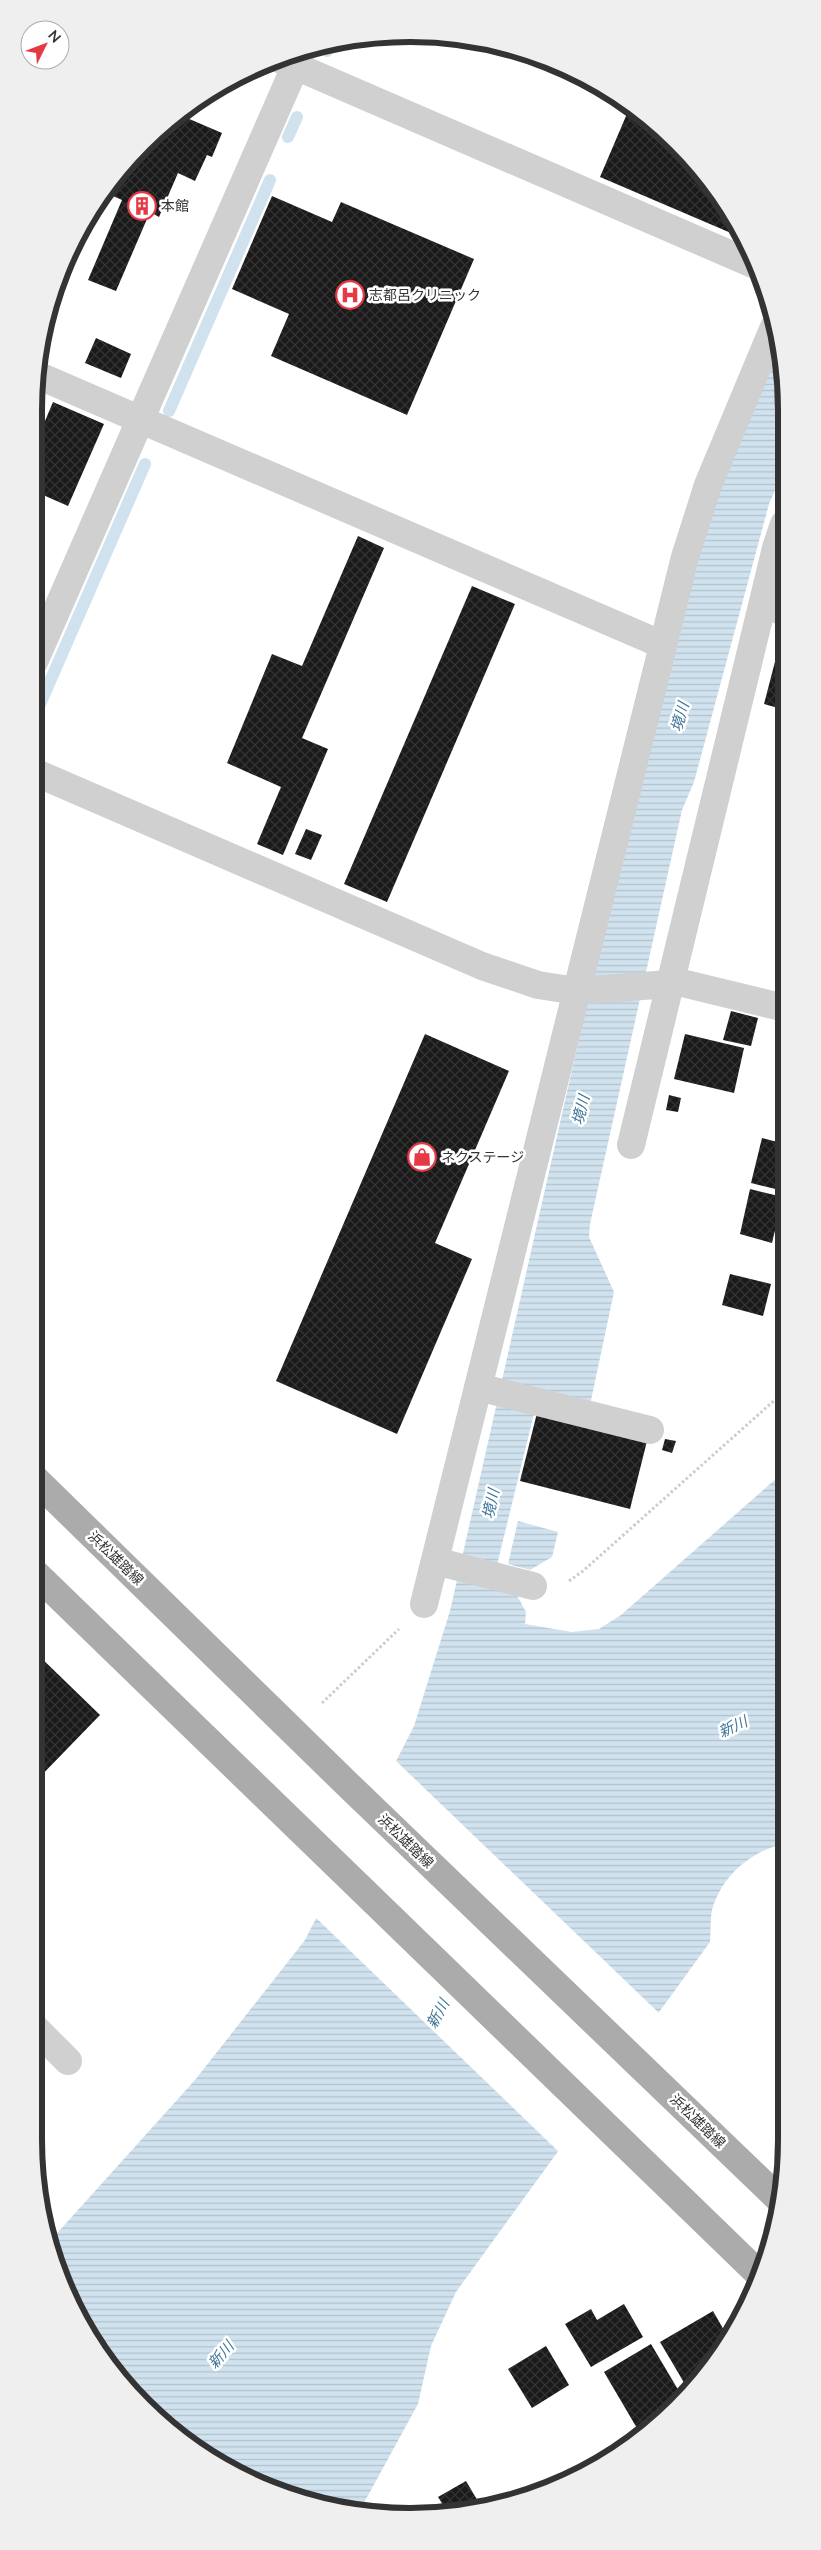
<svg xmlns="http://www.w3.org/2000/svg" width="821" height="2550" viewBox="0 0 821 2550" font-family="Lato,'Noto Sans JP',sans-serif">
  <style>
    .water { fill: url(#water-rules) }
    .pier { fill: #fff }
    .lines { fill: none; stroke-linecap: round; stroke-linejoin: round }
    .stream { stroke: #cfe2ee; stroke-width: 12 }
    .building { fill: url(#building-cross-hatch) }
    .path { stroke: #cdcdcd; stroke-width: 3; stroke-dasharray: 2.5 2.5; stroke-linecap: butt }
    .minor { stroke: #d0d0d0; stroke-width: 28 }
    .major { stroke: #ababab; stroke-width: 28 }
    .labels { text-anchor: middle; stroke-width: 5; stroke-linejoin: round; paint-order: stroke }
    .poi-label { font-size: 14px; fill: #333; stroke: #fff; text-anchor: start }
    .street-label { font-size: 14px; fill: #333; stroke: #fff }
    .water-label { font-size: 15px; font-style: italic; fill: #3f7597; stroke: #fff }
    .rim { fill: none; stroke: #333; stroke-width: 6 }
  </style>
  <defs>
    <pattern id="water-rules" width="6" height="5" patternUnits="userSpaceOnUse" patternTransform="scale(1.25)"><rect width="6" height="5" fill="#cfe2ee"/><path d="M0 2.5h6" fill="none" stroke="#b2c2cd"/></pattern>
    <pattern id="building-cross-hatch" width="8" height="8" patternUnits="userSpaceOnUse" patternTransform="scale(1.25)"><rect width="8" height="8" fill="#1a1a1a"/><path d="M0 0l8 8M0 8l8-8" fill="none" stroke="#333"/></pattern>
  </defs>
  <rect width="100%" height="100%" fill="#fff"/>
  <path class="water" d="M780 346 784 361V469L769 504 694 782 682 810 590 1224 589 1237 614 1292 590 1405 539 1393 498 1561 526 1612 525 1624 572 1632 599 1629 621 1615 786 1470 787 1843C752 1850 722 1875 712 1910 710 1920 711 1932 710 1942L456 2292 431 2346 418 2404 359 2512 244 2477 181 2438 127 2388 62 2283 50 2241 195 2080 305 1940 414 1726 450 1611 585 1012 697 560 720 490Z
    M518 1521 558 1532 552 1557 530 1570 508 1564Z"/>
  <path class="pier" d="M394 1759 660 2014 559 2152 314 1916Z"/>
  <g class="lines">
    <path class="stream" d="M327 51 330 43
      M288 137 297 117
      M169 411 270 180
      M34 718 145 464"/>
  </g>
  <path class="building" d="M629 109 694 162 745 239 600 177Z
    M180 115 222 133 212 157 207 155 195 181 178 173 159 217 150 212 116 291 88 280 122 200 104 192 144 144Z
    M272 196 332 222 341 202 474 259 407 415 271 356 289 314 232 289Z
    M96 338 131 354 121 378 85 363Z
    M53 402 104 424 68 506 34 491V417L45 421Z
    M358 536 384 548 302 738 328 749 283 855 257 844 281 787 227 763 272 654 302 666Z
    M472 586 515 604 387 902 344 884Z
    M777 654 785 656V710L764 704Z
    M306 829 322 835 311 860 295 854Z
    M731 1011 758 1018 751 1046 723 1040Z
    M425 1034 509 1071 435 1243 472 1259 397 1434 276 1381Z
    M685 1034 744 1048 734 1093 674 1079Z
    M669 1095 681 1098 678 1112 666 1110Z
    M762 1138 785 1144 784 1191 751 1183Z
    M750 1189 783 1197 772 1243 740 1234Z
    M730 1274 771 1284 763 1316 722 1305Z
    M537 1413 647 1441 630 1509 520 1481Z
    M665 1439 676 1441 672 1453 662 1450Z
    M34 1651 100 1715 34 1783Z
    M624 2304 643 2337 591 2367 565 2324 591 2309 597 2320Z
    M713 2311 729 2339 724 2349 689 2391 660 2342Z
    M651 2344 683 2398 641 2435 604 2372Z
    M546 2346 569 2385 532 2408 508 2369Z
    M466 2481 482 2508 448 2513 438 2497Z"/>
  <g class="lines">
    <path class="path" d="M569 1581 583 1571 786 1390
      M322 1703 399 1629"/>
    <path class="minor" d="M279 59 755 265
      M37 375 663 645
      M762 606 784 611
      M34 662 302 51
      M34 772 482 966 538 985 577 991 682 983 785 1008
      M631 1145 776 548 784 524
      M478 1387 650 1430
      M435 1561 533 1586
      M424 1604 685 557 708 485 774 327
      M34 2027 68 2061"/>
    <path class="major" d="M34 1478 345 1782 781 2201
      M34 1572 761 2276"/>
  </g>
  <defs>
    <symbol id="building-ring" viewBox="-11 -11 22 22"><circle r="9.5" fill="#fff" stroke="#e63946" stroke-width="1.5"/><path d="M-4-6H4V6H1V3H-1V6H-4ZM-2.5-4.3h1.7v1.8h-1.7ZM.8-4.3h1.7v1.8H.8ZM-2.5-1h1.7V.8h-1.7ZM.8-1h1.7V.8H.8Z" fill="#e63946"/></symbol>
    <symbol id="hospital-ring" viewBox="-11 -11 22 22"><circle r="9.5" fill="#fff" stroke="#e63946" stroke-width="1.5"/><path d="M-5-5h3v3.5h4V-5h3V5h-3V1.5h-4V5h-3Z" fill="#e63946"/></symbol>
    <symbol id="shop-ring" viewBox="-11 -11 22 22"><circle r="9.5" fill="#fff" stroke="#e63946" stroke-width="1.5"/><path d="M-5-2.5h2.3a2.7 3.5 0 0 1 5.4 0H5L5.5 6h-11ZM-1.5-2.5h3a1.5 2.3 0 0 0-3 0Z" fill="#e63946"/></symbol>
  </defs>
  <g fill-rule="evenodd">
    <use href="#building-ring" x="126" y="190" width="32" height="32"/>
    <use href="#hospital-ring" x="334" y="279" width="32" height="32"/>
    <use href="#shop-ring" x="406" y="1141" width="32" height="32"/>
  </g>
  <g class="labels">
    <g class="poi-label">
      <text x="161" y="211">本館</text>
      <text x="369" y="300">志都呂クリニック</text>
      <text x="441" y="1162">ネクステージ</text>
    </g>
    <g class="street-label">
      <text transform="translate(116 1558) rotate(44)" y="5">浜松雄踏線</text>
      <text transform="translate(406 1841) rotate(44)" y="5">浜松雄踏線</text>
      <text transform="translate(698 2121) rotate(44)" y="5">浜松雄踏線</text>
    </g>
    <g class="water-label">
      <text transform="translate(680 717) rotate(-74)" y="5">境川</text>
      <text transform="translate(581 1110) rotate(-76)" y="5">境川</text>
      <text transform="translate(491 1504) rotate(-78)" y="5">境川</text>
      <text transform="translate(733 1727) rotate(-25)" y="5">新川</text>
      <text transform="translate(438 2014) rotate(-62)" y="5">新川</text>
      <text transform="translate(221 2355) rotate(-49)" y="5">新川</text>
    </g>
  </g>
  <path d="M0 0H821V2550H0ZM410 42H410A368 368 0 0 1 778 410V2140A368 368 0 0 1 410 2508H410A368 368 0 0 1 42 2140V410A368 368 0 0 1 410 42Z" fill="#efefef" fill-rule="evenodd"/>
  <path class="rim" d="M410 42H410A368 368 0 0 1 778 410V2140A368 368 0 0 1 410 2508H410A368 368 0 0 1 42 2140V410A368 368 0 0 1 410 42Z"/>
  <g transform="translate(45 45) rotate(48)"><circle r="24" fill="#ffffff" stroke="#adadad"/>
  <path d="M0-4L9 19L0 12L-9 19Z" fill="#e63946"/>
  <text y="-8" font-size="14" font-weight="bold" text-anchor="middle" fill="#333333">N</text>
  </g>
</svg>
